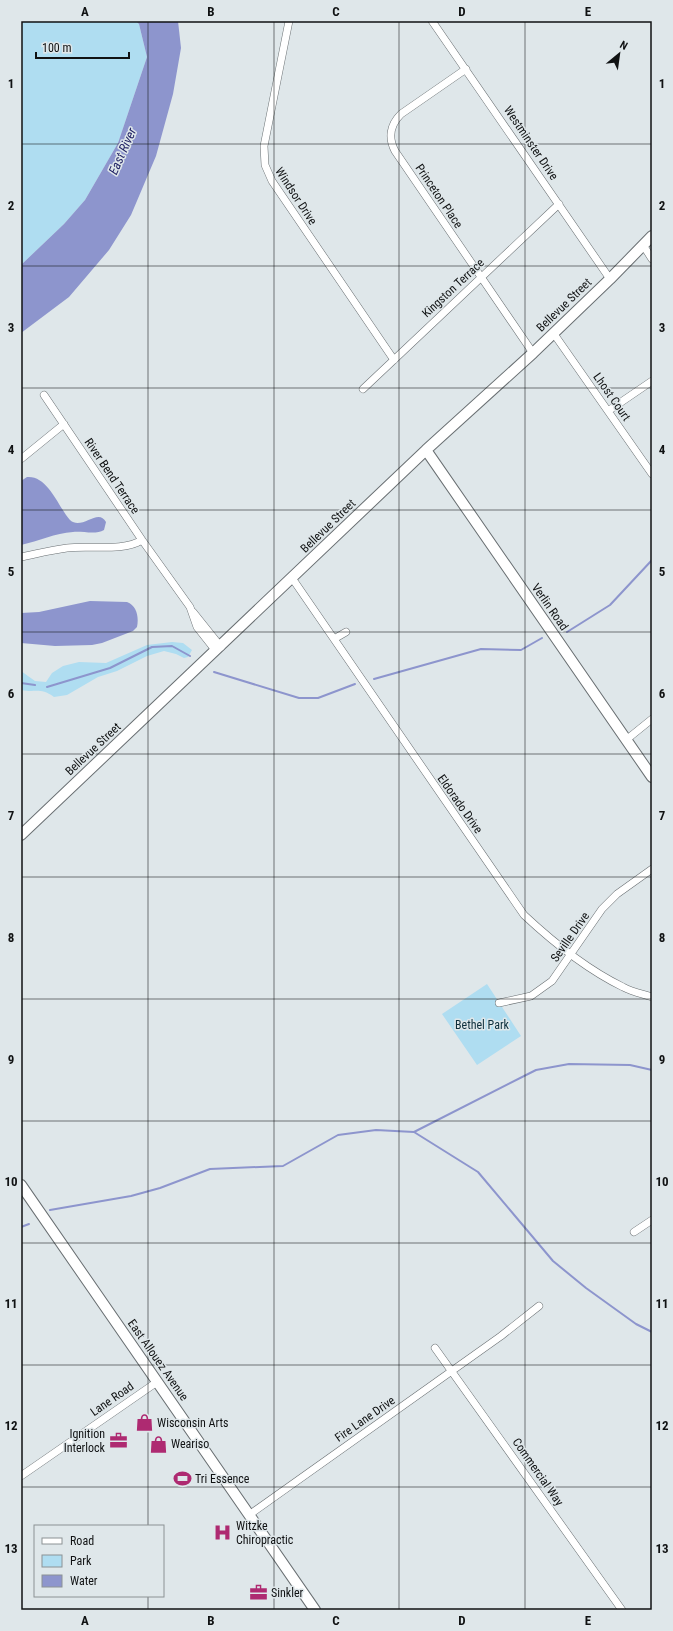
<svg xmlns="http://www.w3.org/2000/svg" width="673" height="1631" viewBox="0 0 673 1631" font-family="'Roboto Condensed',sans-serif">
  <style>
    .green { fill: #afddf1 }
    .water { fill: #8d95cd }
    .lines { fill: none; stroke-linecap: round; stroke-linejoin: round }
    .stream { stroke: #8d95cd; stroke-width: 2 }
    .street-casing { stroke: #696f72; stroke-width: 8 }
    .secondary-casing { stroke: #696f72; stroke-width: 12 }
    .street { stroke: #fff; stroke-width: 7 }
    .secondary { stroke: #fff; stroke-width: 10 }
    .grid { fill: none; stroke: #101213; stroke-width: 1; stroke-opacity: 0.55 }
    .labels { text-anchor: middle; stroke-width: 3; stroke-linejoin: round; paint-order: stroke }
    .street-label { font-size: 12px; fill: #101213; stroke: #dfe7ea }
    .park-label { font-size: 12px; fill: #0c2e3b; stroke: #dfe7ea }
    .poi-label { font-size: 12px; fill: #101213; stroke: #dfe7ea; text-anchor: start }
    .water-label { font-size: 13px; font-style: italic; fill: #242566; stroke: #dfe7ea }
    .neatline { fill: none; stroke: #101213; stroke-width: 1.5 }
    .grid-label { font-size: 13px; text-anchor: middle; font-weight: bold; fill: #101213 }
  </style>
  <rect width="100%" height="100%" fill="#dfe7ea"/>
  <path class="green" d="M21 21H136L139 24 147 57 118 143 85 200 64 224 21 265Z
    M172 642 183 643 192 650 188 657 184 658 176 654 164 651 147 656 117 671 98 677 67 695 54 697C40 687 36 693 21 690V671L35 681 46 682 52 673 63 666 79 662 106 663 147 645Z
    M487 984 521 1036 477 1065 442 1014Z"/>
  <path class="water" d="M136 21H178L181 48 173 94 156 156 131 215 109 250 69 297 21 333V265L64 224 85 200 118 143 147 57 139 24Z
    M27 477C48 475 59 508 70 520 82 531 98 507 106 522L104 530C96 535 83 531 73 532 55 533 39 541 21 545V481Z
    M90 601 127 602C137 606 139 617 137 627L133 631 102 643 92 645 55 646 21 643V613L39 612Z"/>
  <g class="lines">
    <path class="stream" d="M567 632 610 605 652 560
      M214 672 299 698H318L355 684
      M374 679 481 649 521 650 542 638
      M21 683 35 685
      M47 687 110 668 152 647 172 646 190 656
      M414 1132 536 1070 569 1064 630 1065 652 1070
      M50 1210 131 1196 160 1188 210 1169 283 1166 338 1135 376 1130 414 1132 478 1172 553 1261 586 1288 636 1324 652 1332
      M21 1227 29 1224"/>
    <defs>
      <path id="street" d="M289 21 264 146 265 165 272 181 394 360
        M432 21 610 279
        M466 69 401 114C390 125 388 138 395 151L533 353
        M643 245 652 259
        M554 334 652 474
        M363 389 559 204
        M44 395 142 540 190 607 197 627 216 651
        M608 411 652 381
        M21 459 64 424
        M21 557C36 554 51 550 67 548 89 545 123 552 142 540
        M292 578 524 915C554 943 586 969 623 987 632 992 643 994 652 997
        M193 612 221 647
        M334 639 346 632
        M626 740 652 719
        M499 1003 531 996 552 981 602 909 617 894 652 869
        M634 1232 652 1220
        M435 1348 622 1610
        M21 1476 157 1382
        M249 1515 501 1336 539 1306"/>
      <path id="secondary" d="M426 450 652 777
        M21 835 426 450 533 353 610 279 652 236
        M21 1185 315 1610"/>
    </defs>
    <use href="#street" class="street-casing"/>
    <use href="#secondary" class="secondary-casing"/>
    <use href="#street" class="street"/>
    <use href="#secondary" class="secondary"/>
  </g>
  <path class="grid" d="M148 21V1526M274 21V1610M399 21V1610M525 21V1610M21 144H652M21 266H652M21 388H652M21 510H652M21 632H652M21 754H652M21 877H652M21 999H652M21 1121H652M21 1243H652M21 1365H652M21 1487H652M148 1596V1610"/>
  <defs>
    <symbol id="shop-bare" viewBox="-9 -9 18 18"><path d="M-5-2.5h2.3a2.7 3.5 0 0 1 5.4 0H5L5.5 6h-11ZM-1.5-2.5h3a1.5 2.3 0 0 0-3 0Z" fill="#ae2a71" stroke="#dfe7ea" stroke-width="2.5" paint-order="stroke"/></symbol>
    <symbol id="office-bare" viewBox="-9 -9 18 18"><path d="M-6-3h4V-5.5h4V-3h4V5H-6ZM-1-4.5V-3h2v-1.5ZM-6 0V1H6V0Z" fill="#ae2a71" stroke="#dfe7ea" stroke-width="2.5" paint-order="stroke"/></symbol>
    <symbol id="stadium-bare" viewBox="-9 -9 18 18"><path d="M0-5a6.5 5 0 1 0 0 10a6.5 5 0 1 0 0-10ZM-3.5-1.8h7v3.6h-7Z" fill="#ae2a71" stroke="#dfe7ea" stroke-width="2.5" paint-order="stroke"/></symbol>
    <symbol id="hospital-bare" viewBox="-9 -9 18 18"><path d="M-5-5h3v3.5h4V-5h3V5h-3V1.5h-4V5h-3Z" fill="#ae2a71" stroke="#dfe7ea" stroke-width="2.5" paint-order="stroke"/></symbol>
  </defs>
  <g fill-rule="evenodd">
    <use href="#shop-bare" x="132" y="1410" width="25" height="25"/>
    <use href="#office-bare" x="106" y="1428" width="25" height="25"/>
    <use href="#shop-bare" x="146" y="1432" width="25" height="25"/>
    <use href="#stadium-bare" x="170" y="1466" width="25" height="25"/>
    <use href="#hospital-bare" x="210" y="1520" width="25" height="25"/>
    <use href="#office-bare" x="246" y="1580" width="25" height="25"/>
  </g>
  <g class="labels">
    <g class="street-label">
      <text transform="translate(531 143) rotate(56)" y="4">Westminster Drive</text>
      <text transform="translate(296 196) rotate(57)" y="4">Windsor Drive</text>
      <text transform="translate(439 196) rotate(56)" y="4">Princeton Place</text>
      <text transform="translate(453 288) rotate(-43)" y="4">Kingston Terrace</text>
      <text transform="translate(564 305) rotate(-44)" y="4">Bellevue Street</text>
      <text transform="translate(612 397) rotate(55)" y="4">Lhost Court</text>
      <text transform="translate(112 476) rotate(56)" y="4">River Bend Terrace</text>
      <text transform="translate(328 526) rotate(-44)" y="4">Bellevue Street</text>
      <text transform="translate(550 607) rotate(55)" y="4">Verlin Road</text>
      <text transform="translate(93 749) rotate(-43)" y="4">Bellevue Street</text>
      <text transform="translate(460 804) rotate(55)" y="4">Eldorado Drive</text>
      <text transform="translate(570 937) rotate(-55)" y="4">Seville Drive</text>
      <text transform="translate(158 1360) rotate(55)" y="4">East Allouez Avenue</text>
      <text transform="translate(112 1399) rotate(-35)" y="4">Lane Road</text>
      <text transform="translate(365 1419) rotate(-35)" y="4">Fire Lane Drive</text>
      <text transform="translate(538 1472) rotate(55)" y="4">Commercial Way</text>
    </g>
    <g class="park-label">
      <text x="482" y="1029">Bethel Park</text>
    </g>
    <g class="poi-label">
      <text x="157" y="1427">Wisconsin Arts</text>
      <text x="105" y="1438" text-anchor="end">Ignition<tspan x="105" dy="14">Interlock</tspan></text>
      <text x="171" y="1448">Weariso</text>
      <text x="195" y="1483">Tri Essence</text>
      <text x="236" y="1530">Witzke<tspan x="236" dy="14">Chiropractic</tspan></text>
      <text x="271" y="1597">Sinkler</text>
    </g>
    <g class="water-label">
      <text transform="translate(122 151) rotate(-66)" y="5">East River</text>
    </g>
  </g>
  <rect width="673" height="1631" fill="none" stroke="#dfe7ea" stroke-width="44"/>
  <rect x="34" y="1525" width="130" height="72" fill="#dfe7ea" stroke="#8c9294"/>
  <rect x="42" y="1538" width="20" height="6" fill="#ffffff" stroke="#8c9294"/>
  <text x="70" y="1545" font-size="12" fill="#101213">Road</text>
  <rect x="42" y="1555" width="20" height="12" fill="#afddf1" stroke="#8c9294"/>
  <text x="70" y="1565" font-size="12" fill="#101213">Park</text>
  <rect x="42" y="1575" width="20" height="12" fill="#8d95cd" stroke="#8c9294"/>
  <text x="70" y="1585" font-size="12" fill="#101213">Water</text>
  <g transform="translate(619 54) rotate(29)" stroke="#dfe7ea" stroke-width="3" paint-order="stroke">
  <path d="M0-3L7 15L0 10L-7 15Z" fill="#101213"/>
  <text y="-6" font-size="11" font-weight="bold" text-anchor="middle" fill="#101213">N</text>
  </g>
  <path d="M36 52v6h93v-6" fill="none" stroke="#101213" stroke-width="2"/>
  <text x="42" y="52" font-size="12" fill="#101213" stroke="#dfe7ea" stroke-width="3" paint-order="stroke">100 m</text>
  <rect x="22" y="22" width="629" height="1587" class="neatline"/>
  <g class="grid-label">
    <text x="85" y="16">A</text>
    <text x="211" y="16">B</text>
    <text x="336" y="16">C</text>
    <text x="462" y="16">D</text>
    <text x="588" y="16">E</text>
    <text x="11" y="88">1</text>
    <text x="662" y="88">1</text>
    <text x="11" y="210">2</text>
    <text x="662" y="210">2</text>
    <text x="11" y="332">3</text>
    <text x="662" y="332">3</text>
    <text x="11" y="454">4</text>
    <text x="662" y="454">4</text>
    <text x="11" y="576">5</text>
    <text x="662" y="576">5</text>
    <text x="11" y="698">6</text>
    <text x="662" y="698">6</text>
    <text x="11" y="820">7</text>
    <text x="662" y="820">7</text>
    <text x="11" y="942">8</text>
    <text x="662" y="942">8</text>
    <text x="11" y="1064">9</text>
    <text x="662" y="1064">9</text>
    <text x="11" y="1186">10</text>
    <text x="662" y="1186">10</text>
    <text x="11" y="1308">11</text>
    <text x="662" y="1308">11</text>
    <text x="11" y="1430">12</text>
    <text x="662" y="1430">12</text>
    <text x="11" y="1553">13</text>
    <text x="662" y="1553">13</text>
    <text x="85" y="1625">A</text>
    <text x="211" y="1625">B</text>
    <text x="336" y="1625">C</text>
    <text x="462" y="1625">D</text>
    <text x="588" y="1625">E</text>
  </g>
</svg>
